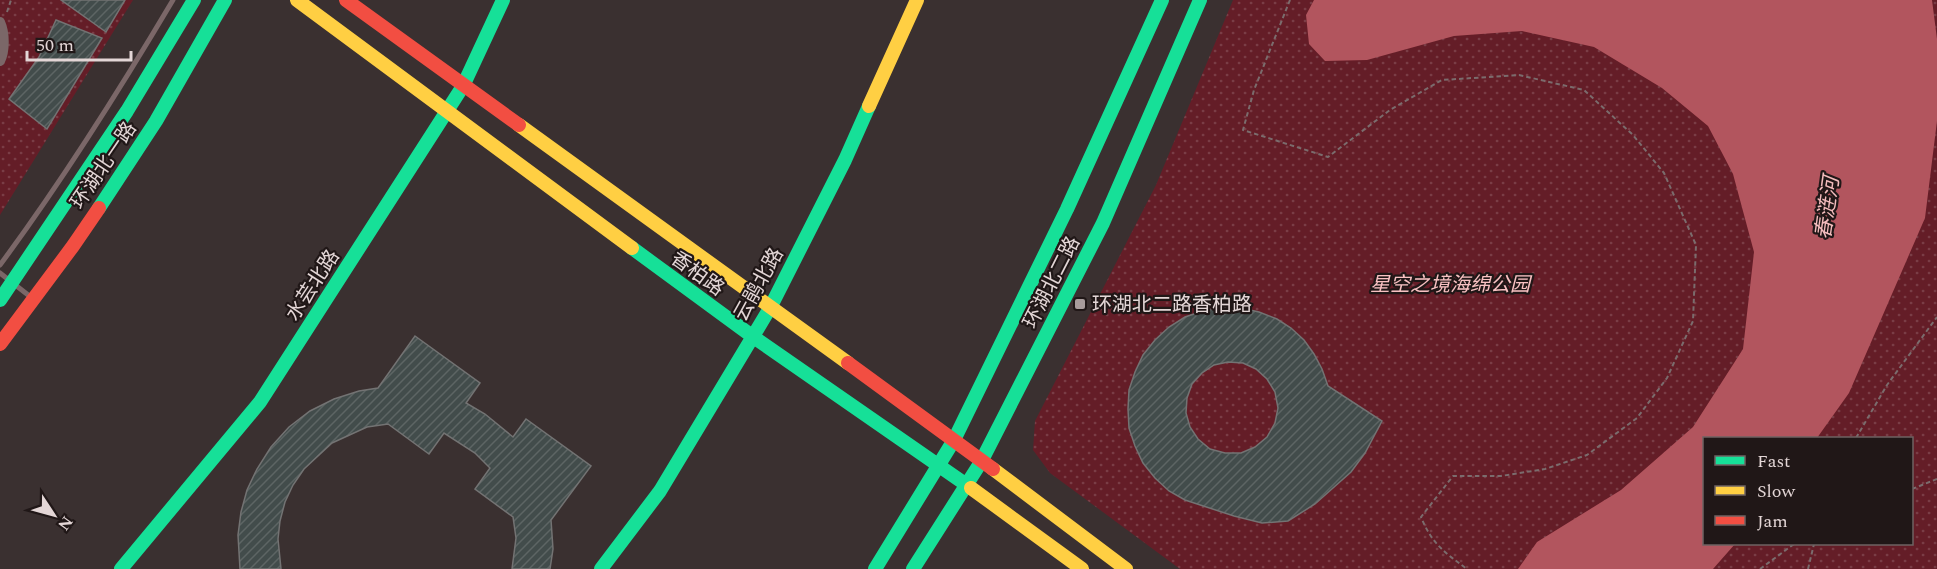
<svg xmlns="http://www.w3.org/2000/svg" width="1937" height="569" viewBox="0 0 1937 569" font-family="Spectral,'Noto Sans SC',serif">
  <style>
    .green { fill: url(#green-dots); fill-rule: evenodd }
    .water { fill: #b2555e }
    .building { fill: url(#building-hatch); stroke: #737373; stroke-width: 1.5; fill-rule: evenodd }
    .lines { fill: none; stroke-linecap: round; stroke-linejoin: round }
    .path { stroke: #7b6c6d; stroke-width: 2; stroke-dasharray: 4.5 3; stroke-linecap: butt }
    .lane { stroke: #7b6768; stroke-width: 5 }
    .street { stroke: #7b6768; stroke-width: 10 }
    .fast { stroke: #16e098; stroke-width: 14 }
    .slow { stroke: #ffcf43; stroke-width: 14 }
    .jam { stroke: #f24e42; stroke-width: 14 }
    .poi-dot { fill: #a89c9c; stroke: #201717; stroke-width: 2 }
    .labels { text-anchor: middle; stroke-width: 4.5; stroke-linejoin: round; paint-order: stroke }
    .street-label { font-size: 20px; fill: #e3d6d6; stroke: #201717 }
    .park-label { font-size: 20px; font-style: italic; fill: #f8c1c2; stroke: #201717 }
    .poi-label { font-size: 20px; fill: #e3d6d6; stroke: #201717; text-anchor: start }
    .water-label { font-size: 21px; font-style: italic; fill: #f3bcbd; stroke: #201717 }
  </style>
  <defs>
    <pattern id="green-dots" width="8" height="8" patternUnits="userSpaceOnUse" patternTransform="scale(1.5)"><rect width="8" height="8" fill="#641d27"/><path d="M2 2h.1M6 6h.1" fill="none" stroke="#7a3d46" stroke-width="1.8" stroke-linecap="round"/></pattern>
    <pattern id="building-hatch" width="6" height="6" patternUnits="userSpaceOnUse" patternTransform="scale(1.5)"><rect width="6" height="6" fill="#424c4b"/><path d="M-1 1l2-2M0 6l6-6M5 7l2-2" fill="none" stroke="#5d6564"/></pattern>
  </defs>
  <rect width="100%" height="100%" fill="#3a3030"/>
  <path class="green" d="M0 0H133L0 215Z
    M1233 0H1937V569H1180L1050 473 1033 450 1035 421 1156 185ZM1704 438H1912V544H1704Z"/>
  <path class="water" d="M1314 0H1932L1937 39V121L1925 218 1849 393 1817 438H1704V544H1735L1713 569H1518L1537 542 1621 490 1693 427 1743 349 1754 252 1733 174 1708 126 1662 88 1594 47 1522 31 1454 36 1367 60 1325 61 1309 44 1306 15Z"/>
  <path class="building" d="M61 0H125L106 32Z
    M56 20 102 38 47 129 9 99 39 57Z
    M1222 307 1241 308 1259 312 1277 319 1291 328 1304 340 1314 354 1322 369 1328 386 1382 421 1365 453 1351 472 1315 504 1288 521 1262 523 1234 516 1185 500 1169 491 1155 478 1143 463 1135 446 1129 428 1128 409 1129 390 1135 372 1143 355 1155 340 1169 327 1185 317 1203 311ZM1228 362 1243 363 1256 369 1267 379 1275 392 1278 408 1275 423 1267 437 1255 447 1241 453H1225L1210 449 1198 439 1190 427 1186 413 1187 398 1192 384 1202 373 1214 365Z
    M415 336 480 383 466 403 485 414 513 437 526 419 591 466 551 520 553 549 550 569H512L516 538 513 517 475 489 490 468 475 453 444 433 429 454 388 424 367 427 332 443 304 469 293 485 285 502 280 521 278 539 281 569H240L238 535 241 512 247 490 257 469 271 447 289 427 310 411 334 399 359 391 378 388Z"/>
  <g class="lines">
    <path class="path" d="M1290 0 1254 90 1243 130 1328 157 1390 110 1442 80 1519 75 1584 90 1633 135 1664 173 1696 245 1693 321 1667 378 1637 418 1587 455 1545 469 1501 476H1453L1421 517C1432 544 1444 552 1467 569
      M7 12 11 0
      M1856 438 1887 385 1937 317
      M1912 489 1937 479
      M1760 569 1794 544
      M1808 569 1814 544"/>
    <path class="lane" d="M0 265C63 180 119 91 173 0
      M0 273 32 298"/>
    <path class="street" d="M0 22C5 33 5 51 0 61"/>
    <path class="fast" d="M99 208 156 121 225 0
      M632 248 752 336 971 488
      M0 300 127 111 194 0
      M121 569 260 402 463 86 503 0
      M601 569 660 491 770 308 845 160 869 106
      M875 569 954 440 1067 209 1162 0
      M913 569 981 462 1103 223 1200 0"/>
    <path class="slow" d="M297 0 632 248
      M869 106 917 0
      M519 125 848 363
      M993 469 1126 569
      M971 488 1082 569"/>
    <path class="jam" d="M346 0 519 125
      M0 344 73 246 99 208
      M848 363 993 469"/>
  </g>
  <rect class="poi-dot" x="1074" y="298" width="12" height="12" rx="3"/>
  <g class="labels">
    <g class="street-label">
      <text transform="translate(103 165) rotate(-56)" y="7">环湖北一路</text>
      <text transform="translate(698 273) rotate(36)" y="7">香柏路</text>
      <text transform="translate(1051 282) rotate(-63)" y="7">环湖北二路</text>
      <text transform="translate(758 284) rotate(-61)" y="7">云鹃北路</text>
      <text transform="translate(312 285) rotate(-57)" y="7">水芸北路</text>
    </g>
    <g class="park-label">
      <text x="1450" y="291">星空之境海绵公园</text>
    </g>
    <g class="poi-label">
      <text x="1092" y="311">环湖北二路香柏路</text>
    </g>
    <g class="water-label">
      <text transform="translate(1827 208) rotate(-82)" y="7">春涟河</text>
    </g>
  </g>
  <rect x="1703" y="437" width="210" height="108" fill="#201717" stroke="#6e6363" stroke-width="1.5"/>
  <rect x="1715" y="456" width="30" height="9" fill="#16e098" stroke="#6e6363" stroke-width="1.5"/>
  <text x="1757" y="467" font-size="18" fill="#e3d6d6">Fast</text>
  <rect x="1715" y="486" width="30" height="9" fill="#ffcf43" stroke="#6e6363" stroke-width="1.5"/>
  <text x="1757" y="497" font-size="18" fill="#e3d6d6">Slow</text>
  <rect x="1715" y="516" width="30" height="9" fill="#f24e42" stroke="#6e6363" stroke-width="1.5"/>
  <text x="1757" y="527" font-size="18" fill="#e3d6d6">Jam</text>
  <g transform="translate(54 515) rotate(126)" stroke="#201717" stroke-width="4.5" paint-order="stroke">
  <path d="M0-4.5L10 22L0 15L-10 22Z" fill="#e3d6d6"/>
  <text y="-9" font-size="16" font-weight="bold" text-anchor="middle" fill="#e3d6d6">N</text>
  </g>
  <path d="M27 51v9h104v-9" fill="none" stroke="#e3d6d6" stroke-width="3"/>
  <text x="36" y="51" font-size="18" fill="#e3d6d6" stroke="#201717" stroke-width="4.5" paint-order="stroke">50 m</text>
</svg>
